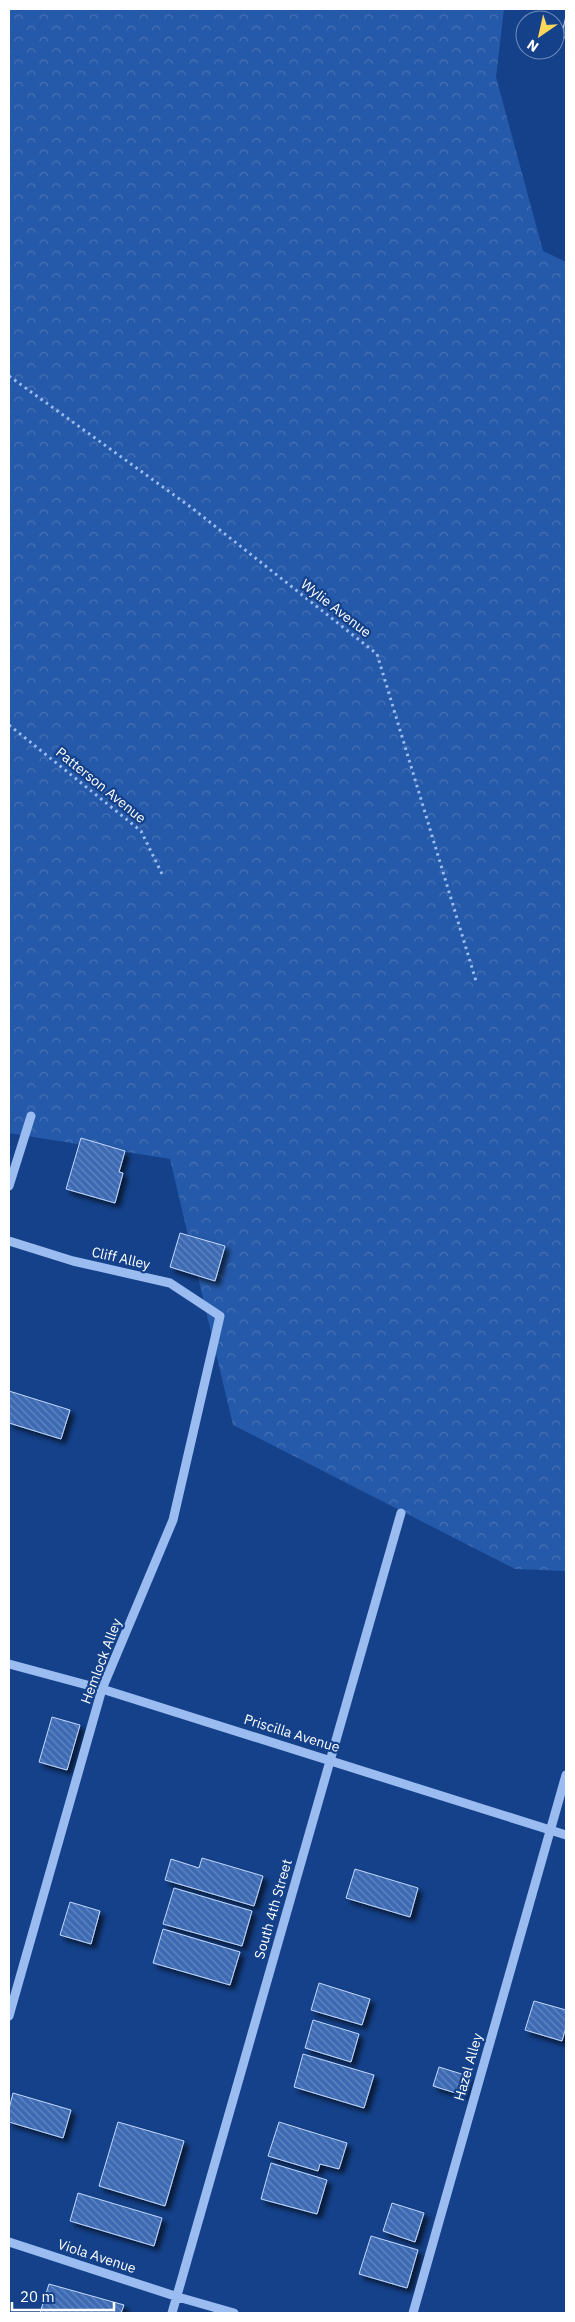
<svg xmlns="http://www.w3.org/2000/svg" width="575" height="2322" viewBox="0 0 575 2322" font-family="'IBM Plex Sans',sans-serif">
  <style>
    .forest { fill: url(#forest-crowns) }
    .building { fill: url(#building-back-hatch); stroke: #c1d8fc; filter: url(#shadow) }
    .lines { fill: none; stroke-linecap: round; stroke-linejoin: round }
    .path { stroke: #9abcf0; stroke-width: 3; stroke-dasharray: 2.5 4; stroke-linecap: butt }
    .minor { stroke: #9abcf0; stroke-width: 9 }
    .labels { text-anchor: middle; stroke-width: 4.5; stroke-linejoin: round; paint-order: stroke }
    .street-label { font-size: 14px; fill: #fff; stroke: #14418a }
  </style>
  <defs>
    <pattern id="forest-crowns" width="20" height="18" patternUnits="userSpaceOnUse" patternTransform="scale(1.25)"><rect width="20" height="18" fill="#2559a9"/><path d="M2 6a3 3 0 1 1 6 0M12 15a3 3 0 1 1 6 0" fill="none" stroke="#4672b6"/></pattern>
    <pattern id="building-back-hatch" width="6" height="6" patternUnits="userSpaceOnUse" patternTransform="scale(1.25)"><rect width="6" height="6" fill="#3c6ab3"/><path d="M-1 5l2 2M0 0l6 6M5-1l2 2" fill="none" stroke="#6388c2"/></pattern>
    <filter id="shadow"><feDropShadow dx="4.5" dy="4.5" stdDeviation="2.5" flood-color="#0009"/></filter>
  </defs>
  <rect width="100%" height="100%" fill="#14418a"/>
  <path class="forest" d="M9 9H504L496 77 543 251 566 262V1571L515 1569 233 1425 170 1159 9 1133Z"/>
  <path class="building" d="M566 16V38L561 37Z
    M81 1138 125 1151 119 1172 123 1173 115 1203 66 1189Z
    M180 1233 225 1246 215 1281 170 1267Z
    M9 1391 70 1410 61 1439 9 1423Z
    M52 1717 80 1725 67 1770 39 1762Z
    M202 1858 263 1876 254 1906 165 1880 171 1859 199 1868Z
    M355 1869 418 1888 410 1917 346 1898Z
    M174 1888 252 1911 242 1946 163 1924Z
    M70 1902 100 1911 91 1944 60 1935Z
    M163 1929 240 1952 230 1985 153 1963Z
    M319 1983 370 1999 362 2025 311 2010Z
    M534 2001 566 2010V2027L562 2041 525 2030Z
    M313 2020 359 2034 351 2062 305 2048Z
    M303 2054 374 2075 364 2108 294 2087Z
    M439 2067 468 2076 462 2095 433 2086Z
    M13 2093 71 2110 63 2138 9 2122V2109Z
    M118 2122 184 2141 165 2206 99 2186Z
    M279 2122 347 2143 339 2169 320 2164 318 2171 268 2156Z
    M271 2163 327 2180 317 2214 261 2199Z
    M78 2193 162 2218 154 2246 70 2221Z
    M392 2203 424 2213 415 2242 383 2231Z
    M371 2236 418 2250 407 2288 359 2274Z
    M49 2284 124 2305 121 2313H40Z"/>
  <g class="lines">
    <path class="path" d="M9 376 192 508 377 654 476 981
      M9 725 141 831 163 876"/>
    <path class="minor" d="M9 1186 31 1116
      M9 1241 73 1261 170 1283 220 1316 173 1520 102 1689 9 2016
      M9 1664 102 1689 566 1835
      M9 2242 178 2297 234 2313
      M172 2313 401 1513
      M413 2313 566 1775"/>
  </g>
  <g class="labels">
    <g class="street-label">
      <text transform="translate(336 608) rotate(38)" y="5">Wylie Avenue</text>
      <text transform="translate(101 785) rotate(39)" y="5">Patterson Avenue</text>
      <text transform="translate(121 1258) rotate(13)" y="5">Cliff Alley</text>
      <text transform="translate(101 1661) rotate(-69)" y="5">Hemlock Alley</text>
      <text transform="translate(292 1733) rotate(17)" y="5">Priscilla Avenue</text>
      <text transform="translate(273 1909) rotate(-74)" y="5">South 4th Street</text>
      <text transform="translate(468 2067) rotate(-74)" y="5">Hazel Alley</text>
      <text transform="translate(97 2256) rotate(18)" y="5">Viola Avenue</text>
    </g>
  </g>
  <rect width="575" height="2322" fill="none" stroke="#ffffff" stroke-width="20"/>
  <g transform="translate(540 35) rotate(214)"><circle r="24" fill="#14418a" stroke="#728db9"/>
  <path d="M0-4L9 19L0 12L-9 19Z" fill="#ffd859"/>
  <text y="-8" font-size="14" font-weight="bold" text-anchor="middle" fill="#ffffff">N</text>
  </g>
  <path d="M12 2302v8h102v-8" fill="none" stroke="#ffffff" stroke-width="2.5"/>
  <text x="20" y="2302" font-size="15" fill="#ffffff" stroke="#14418a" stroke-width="4" paint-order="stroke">20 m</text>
</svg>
